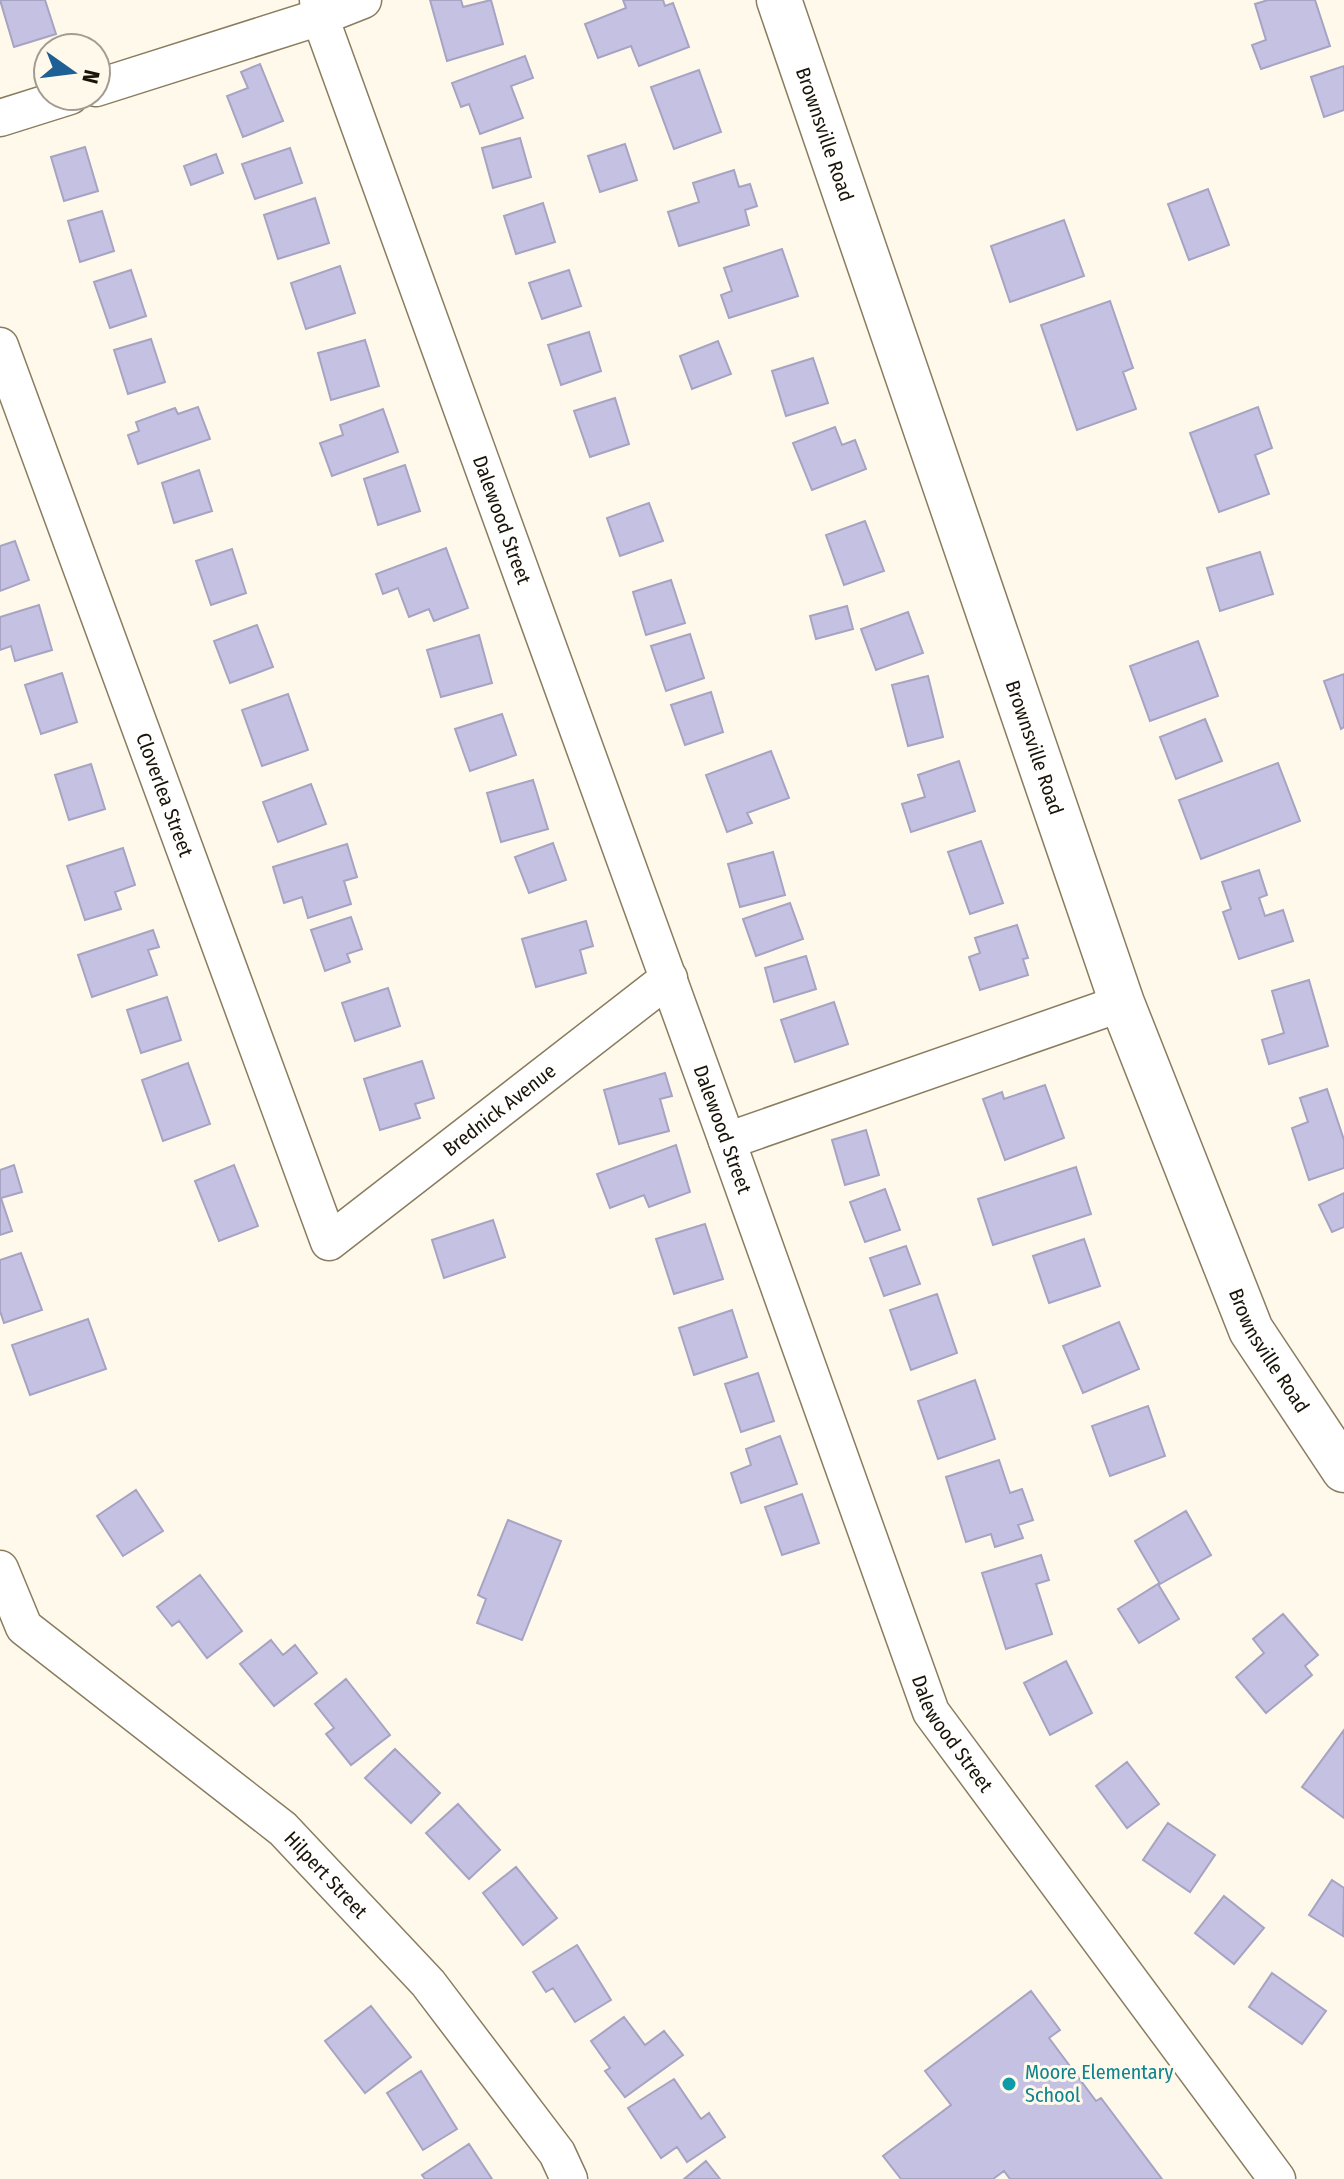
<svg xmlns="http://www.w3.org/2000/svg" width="1344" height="2179" viewBox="0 0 1344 2179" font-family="'Fira Sans Condensed',sans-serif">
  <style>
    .building { fill: #c4c1e2; stroke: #a6a3c3; stroke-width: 2 }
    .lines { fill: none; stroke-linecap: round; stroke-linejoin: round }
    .street-casing { stroke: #8a7c5e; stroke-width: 39 }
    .secondary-casing { stroke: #8a7c5e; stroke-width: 47 }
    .street { stroke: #fff; stroke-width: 36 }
    .secondary { stroke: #fff; stroke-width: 44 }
    .culture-dot { fill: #0f9aa8; stroke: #fff9ec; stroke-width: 3 }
    .labels { text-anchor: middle; stroke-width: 6; stroke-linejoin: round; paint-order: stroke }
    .street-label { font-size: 20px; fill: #1a1408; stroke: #fff9ec }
    .culture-label { font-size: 20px; fill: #0d838f; stroke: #fff9ec; text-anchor: start }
  </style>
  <rect width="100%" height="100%" fill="#fff9ec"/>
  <path class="building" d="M0 0H45L56 34 14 47Z
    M430 0H461L463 7 491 0 503 44 447 61Z
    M623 0H663L665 6 673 3 689 47 639 66 631 46 598 58 585 24 626 8Z
    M1268 0H1315L1330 46 1261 69 1252 45 1266 40 1255 4Z
    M525 56 533 78 511 86 523 118 480 134 469 104 461 107 452 83Z
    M260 64 283 121 243 137 227 96 248 88 241 72Z
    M1344 66V110L1324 117 1311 77Z
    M699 70 721 132 674 149 651 87Z
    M520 138 531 177 493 188 482 148Z
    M625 144 637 180 600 192 588 156Z
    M85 147 98 191 64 201 51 157Z
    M290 148 302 183 255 199 242 164Z
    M216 154 223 173 191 185 184 166Z
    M734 170 739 187 750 184 757 206 745 210 749 225 679 246 668 212 699 202 693 183Z
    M1208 189 1229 245 1189 260 1168 204Z
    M315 198 329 243 278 259 264 215Z
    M543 203 555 242 516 254 504 216Z
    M102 211 114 251 80 262 68 221Z
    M1064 220 1084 276 1010 302 991 246Z
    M782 249 798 296 729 318 721 295 732 291 724 268Z
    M340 266 355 313 306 329 291 283Z
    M131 270 146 316 110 328 94 282Z
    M569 270 581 306 542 319 529 283Z
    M1110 301 1133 368 1123 372 1136 409 1077 430 1041 325Z
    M589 332 601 371 561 385 548 345Z
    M151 339 165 382 128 394 114 350Z
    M365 340 379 386 331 400 318 353Z
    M718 341 731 374 692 389 680 356Z
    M813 358 828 403 786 416 772 371Z
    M615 398 629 444 590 457 574 411Z
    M198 407 210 439 138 464 128 435 139 431 136 422 175 408 178 414Z
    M1258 407 1272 448 1255 455 1269 494 1219 512 1190 433Z
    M383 409 398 452 332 476 320 443 343 435 340 425Z
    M835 427 842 445 855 440 866 469 812 490 793 443Z
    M405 465 420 511 378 525 364 479Z
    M199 470 212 511 174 523 162 483Z
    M649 503 663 541 620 556 607 518Z
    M865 521 884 571 844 585 826 535Z
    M15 541 29 580 0 591V546Z
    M446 548 468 608 434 621 429 609 409 617 398 588 383 594 376 574Z
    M232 549 246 593 211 605 196 561Z
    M1260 552 1273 594 1220 611 1207 568Z
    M671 580 685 623 646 635 633 592Z
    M39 605 52 650 15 661 11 646 0 650V617Z
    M847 606 853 629 816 639 810 616Z
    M908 612 923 653 876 670 861 629Z
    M257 625 273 667 230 683 214 641Z
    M690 634 704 678 666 691 651 646Z
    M479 635 492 683 441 697 427 650Z
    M1198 641 1218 696 1150 721 1130 666Z
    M62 673 77 722 41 734 25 685Z
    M1344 674V727L1341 729 1324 681Z
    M928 676 943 737 908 746 892 685Z
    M711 692 723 732 685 745 671 705Z
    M288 694 308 750 262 766 242 710Z
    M502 714 516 755 470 771 455 729Z
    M1205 719 1222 761 1176 779 1160 737Z
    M771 751 789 798 747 813 752 823 727 832 706 775Z
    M959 761 975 811 911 832 902 804 925 797 918 775Z
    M1278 763 1300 821 1201 859 1179 800Z
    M91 764 105 809 69 820 55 775Z
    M533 780 548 829 501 842 487 793Z
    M311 784 326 824 278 842 263 802Z
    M981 841 1003 903 970 914 948 852Z
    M553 843 566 880 529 893 515 857Z
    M347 844 357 877 344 881 351 904 308 918 302 897 284 903 273 867Z
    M123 848 135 885 115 892 121 909 85 920 67 866Z
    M773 852 785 895 740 907 728 864Z
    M1259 870 1267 895 1259 898 1265 916 1283 910 1293 941 1239 959 1223 912 1231 909 1222 882Z
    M790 903 803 939 756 956 743 919Z
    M351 917 362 949 347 954 350 962 325 971 311 930Z
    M586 921 593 946 580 950 586 973 536 987 522 939Z
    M1017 925 1028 958 1023 959 1028 975 980 990 969 957 980 953 975 938Z
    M153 930 159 947 148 950 157 975 92 997 78 955Z
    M806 956 816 989 774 1002 765 968Z
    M1309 980 1328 1046 1269 1064 1262 1040 1284 1033 1272 991Z
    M388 988 400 1026 355 1041 342 1003Z
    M167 997 181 1040 141 1053 127 1010Z
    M834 1002 848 1044 795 1062 781 1020Z
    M422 1061 434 1098 415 1104 420 1118 380 1130 364 1079Z
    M188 1063 210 1124 163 1141 142 1080Z
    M665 1073 672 1096 660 1099 669 1131 619 1144 604 1090Z
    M1045 1085 1064 1138 1005 1160 983 1099 1002 1092 1004 1099Z
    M1327 1089 1344 1140V1168L1309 1180 1292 1128 1308 1122 1300 1098Z
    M866 1130 879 1175 845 1185 832 1140Z
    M676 1145 690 1192 649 1207 644 1195 610 1208 597 1174Z
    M14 1165 22 1192 1 1198 12 1231 0 1235V1170Z
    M234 1165 258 1226 219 1241 195 1181Z
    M1076 1167 1091 1214 993 1245 978 1199Z
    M885 1189 900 1230 865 1242 850 1202Z
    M1344 1193V1227L1332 1232 1319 1205Z
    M493 1220 505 1257 444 1278 432 1240Z
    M705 1224 723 1279 674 1294 656 1239Z
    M1084 1239 1100 1286 1049 1303 1033 1256Z
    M906 1246 920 1284 884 1296 870 1258Z
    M21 1253 42 1310 4 1323 0 1311V1260Z
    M937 1294 957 1353 911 1370 890 1310Z
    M732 1310 747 1357 694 1375 679 1328Z
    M88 1319 106 1369 30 1395 12 1345Z
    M1119 1322 1139 1369 1083 1393 1063 1346Z
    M758 1373 774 1421 741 1432 725 1384Z
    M975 1380 995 1439 938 1459 918 1401Z
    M1148 1406 1165 1456 1110 1476 1092 1426Z
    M780 1436 797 1484 741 1503 731 1473 751 1465 746 1449Z
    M999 1460 1010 1493 1022 1489 1033 1520 1018 1525 1023 1538 995 1547 991 1534 966 1542 946 1477Z
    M136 1490 163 1531 123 1556 97 1516Z
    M802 1494 819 1543 782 1555 765 1507Z
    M1186 1511 1211 1555 1160 1584 1135 1541Z
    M508 1520 561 1541 522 1640 477 1623 486 1599 478 1595Z
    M1041 1555 1049 1580 1036 1584 1052 1634 1006 1649 982 1573Z
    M200 1575 242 1631 207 1658 179 1621 172 1626 157 1607Z
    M1158 1584 1179 1619 1139 1643 1118 1609Z
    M1283 1614 1318 1655 1305 1666 1312 1675 1266 1713 1236 1677 1264 1653 1253 1639Z
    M271 1640 283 1655 295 1645 317 1673 274 1706 240 1664Z
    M1066 1661 1092 1713 1050 1735 1024 1683Z
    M346 1679 390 1735 351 1765 326 1734 334 1728 315 1704Z
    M1344 1730V1818L1302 1787Z
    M395 1749 440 1793 411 1823 365 1778Z
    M1127 1762 1159 1804 1127 1828 1096 1786Z
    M458 1804 500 1850 469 1879 426 1833Z
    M1168 1823 1215 1855 1190 1892 1143 1860Z
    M516 1867 557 1918 523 1945 483 1893Z
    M1332 1880 1344 1888 1343 1936 1309 1915Z
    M1224 1896 1264 1928 1234 1964 1195 1933Z
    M577 1945 611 2000 575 2022 553 1988 546 1992 533 1972Z
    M1272 1973 1326 2011 1302 2044 1249 2007Z
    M1031 1991 1060 2030 1049 2038 1096 2101 1101 2098 1162 2179H1010L1004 2171 993 2179H901L883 2156 951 2105 925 2071Z
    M371 2006 411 2057 365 2093 325 2041Z
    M624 2017 645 2045 664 2031 683 2055 625 2097 605 2071 610 2068 591 2041Z
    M421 2071 457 2129 423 2150 387 2093Z
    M674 2079 701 2119 709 2113 725 2137 687 2162 677 2147 661 2158 628 2108Z
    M469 2144 492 2179H425L422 2175Z
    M706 2161 720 2179H684Z"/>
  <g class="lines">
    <defs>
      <g id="street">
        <path id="s1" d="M318 0 320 17 727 1141 931 1712 1277 2179"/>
        <path d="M96 88 320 17 363 0"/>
        <path d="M0 118 70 96"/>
        <path id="s2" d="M0 346 329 1242 669 978"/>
        <path d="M727 1141 1122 1003"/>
        <path id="s3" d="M0 1569 24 1627 283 1829 428 1983 557 2153 569 2179"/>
      </g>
      <g id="secondary">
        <path id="s4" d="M779 0 1122 1003 1251 1330 1344 1470"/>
      </g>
    </defs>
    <use href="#street" class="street-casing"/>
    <use href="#secondary" class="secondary-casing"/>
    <use href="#street" class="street"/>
    <use href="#secondary" class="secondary"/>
  </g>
  <circle class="culture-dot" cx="1009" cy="2084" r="8"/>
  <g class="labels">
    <g class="street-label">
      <text dy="7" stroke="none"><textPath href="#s4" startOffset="142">Brownsville Road</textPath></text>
      <text dy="7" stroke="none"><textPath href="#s1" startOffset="552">Dalewood Street</textPath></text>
      <text dy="7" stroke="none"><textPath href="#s4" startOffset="790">Brownsville Road</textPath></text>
      <text dy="7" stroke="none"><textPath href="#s2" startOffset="478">Cloverlea Street</textPath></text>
      <text dy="7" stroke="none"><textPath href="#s2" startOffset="1170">Brednick Avenue</textPath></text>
      <text dy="7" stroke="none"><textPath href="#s1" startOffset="1200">Dalewood Street</textPath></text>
      <text dy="7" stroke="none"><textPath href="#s4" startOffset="1438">Brownsville Road</textPath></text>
      <text dy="7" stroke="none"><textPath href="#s1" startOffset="1848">Dalewood Street</textPath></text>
      <text dy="7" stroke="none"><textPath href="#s3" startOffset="454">Hilpert Street</textPath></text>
    </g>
    <g class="culture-label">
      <text x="1025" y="2079">Moore Elementary<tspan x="1025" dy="23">School</tspan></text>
    </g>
  </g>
  <g transform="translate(72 72) rotate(104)"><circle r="38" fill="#fff9ec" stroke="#a39d91" stroke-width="2"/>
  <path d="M0-6L14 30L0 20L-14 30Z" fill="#1e6095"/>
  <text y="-12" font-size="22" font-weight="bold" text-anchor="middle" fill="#1a1408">N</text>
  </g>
</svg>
